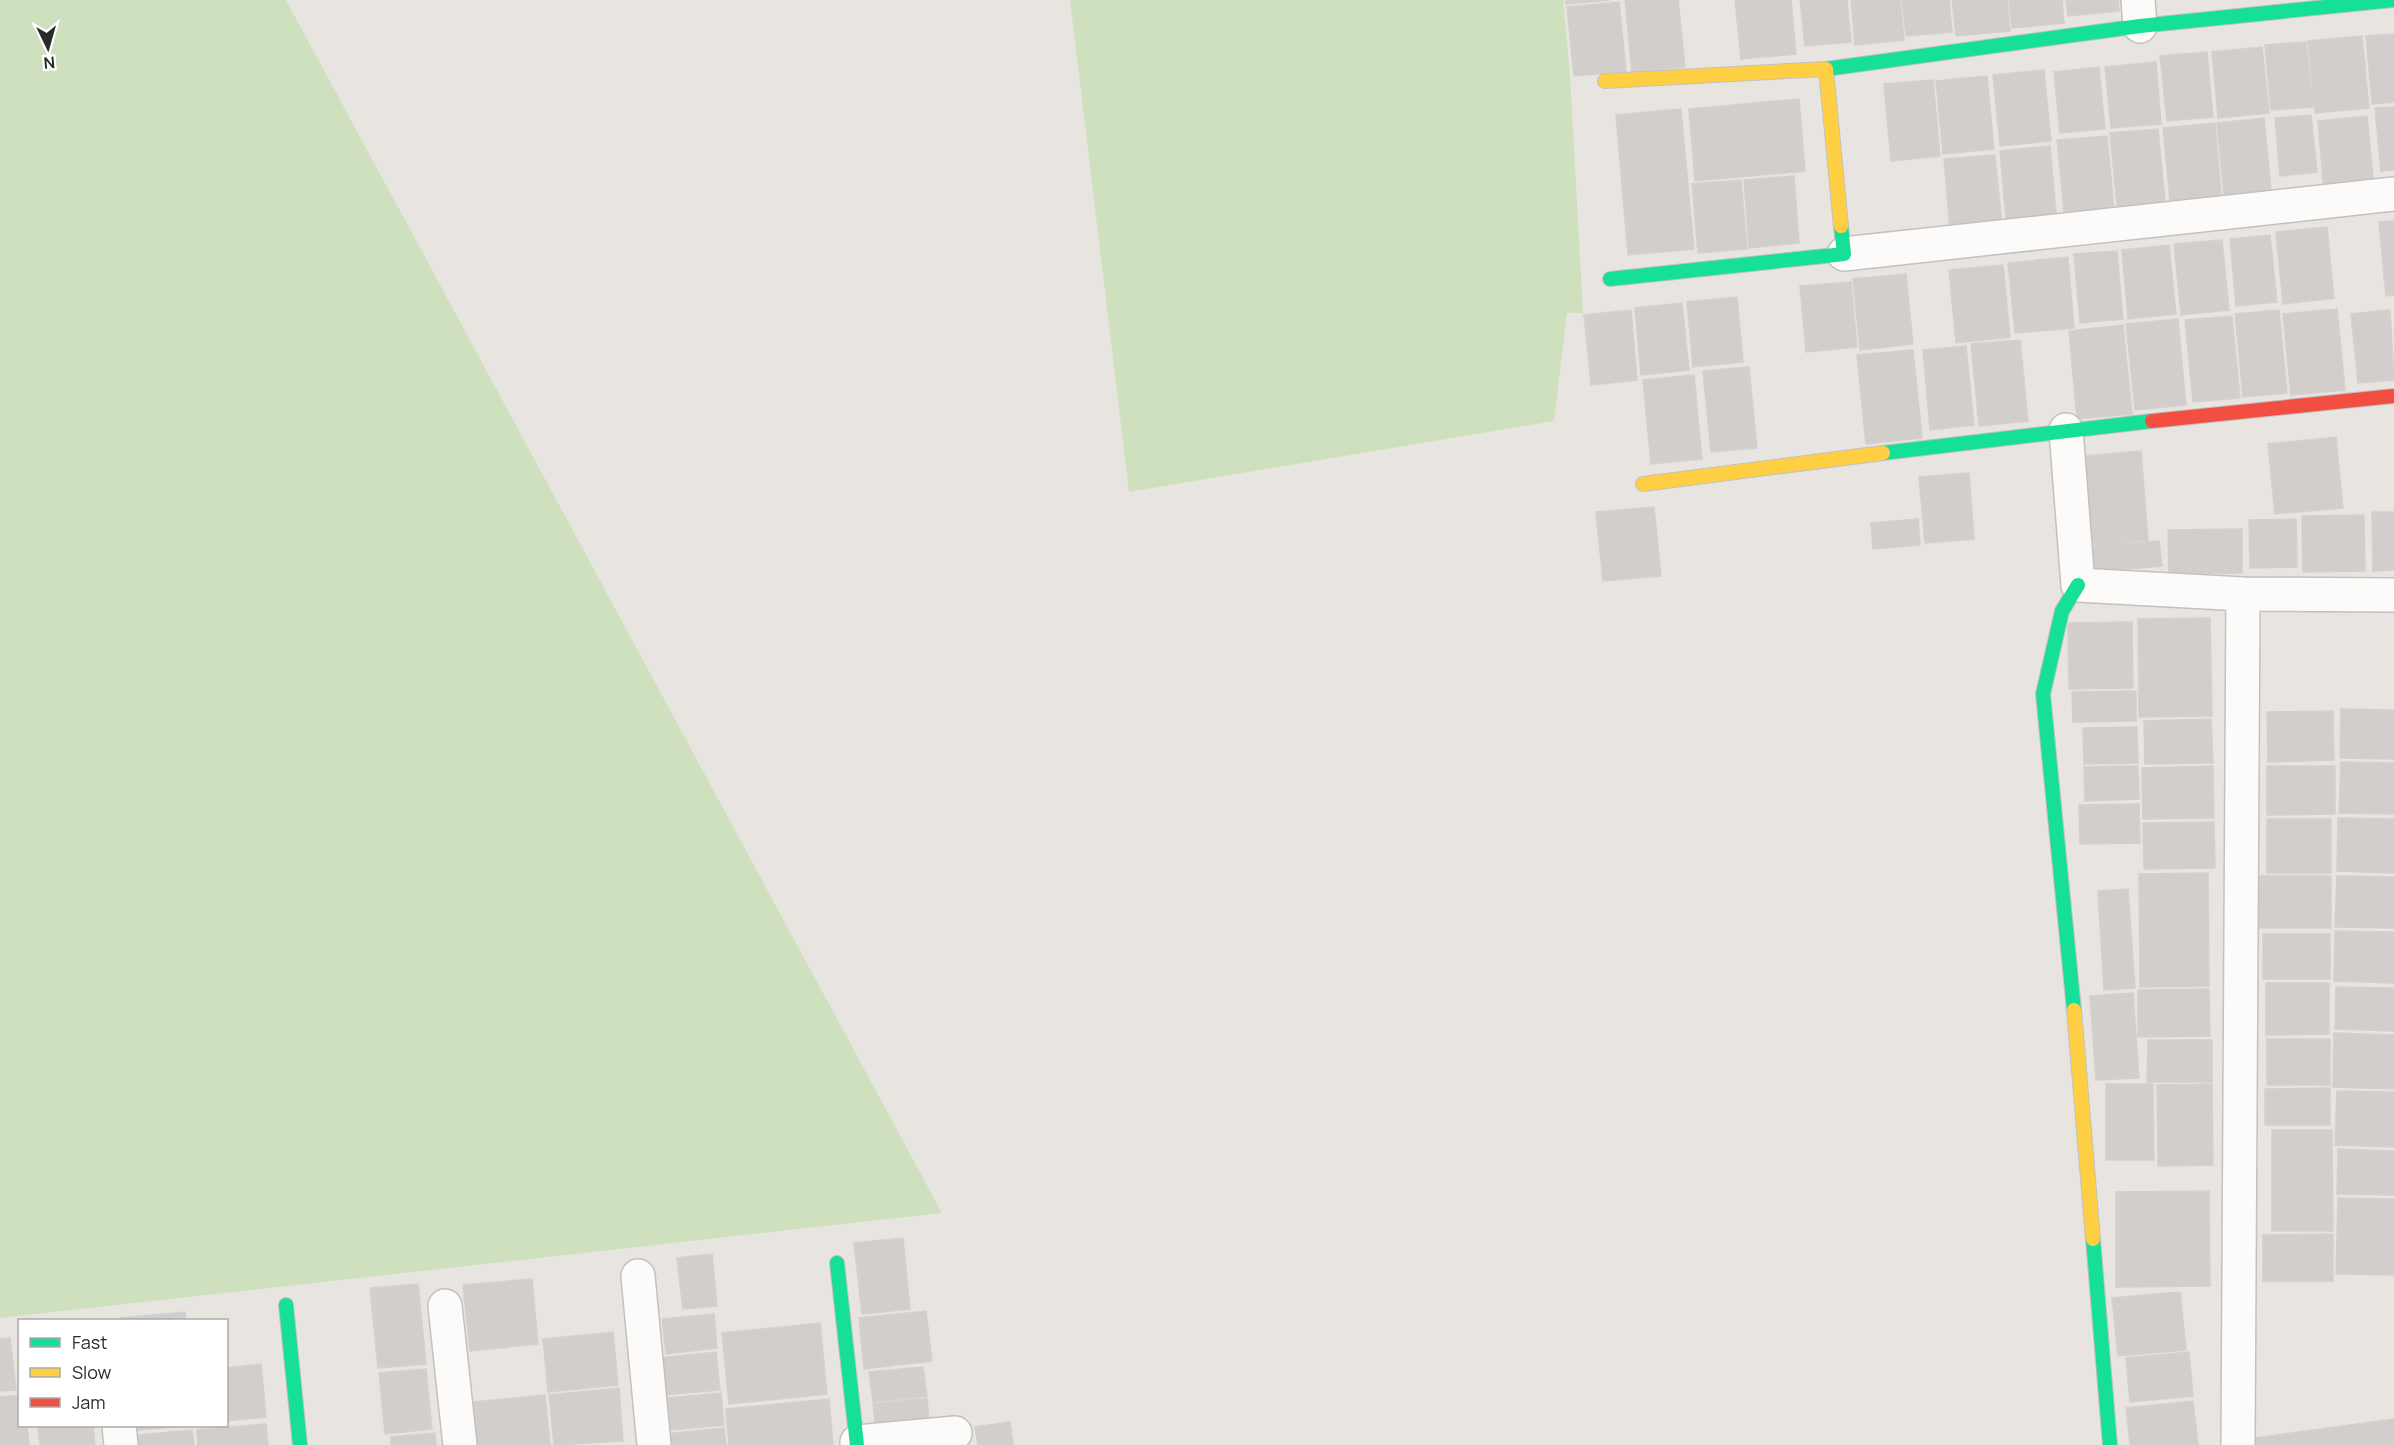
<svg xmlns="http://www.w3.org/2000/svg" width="2394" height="1445" viewBox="0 0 2394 1445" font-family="Manrope,sans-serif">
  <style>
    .green { fill: #cee0be }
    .building { fill: #d1cecc; stroke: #d3d0cd; stroke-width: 1.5 }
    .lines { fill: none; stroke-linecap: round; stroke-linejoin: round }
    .street-casing { stroke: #c2c1c1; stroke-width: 36 }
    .fast-casing { stroke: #c2c1c1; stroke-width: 16 }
    .slow-casing { stroke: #c2c1c1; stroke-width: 16 }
    .jam-casing { stroke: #c2c1c1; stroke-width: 16 }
    .street { stroke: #fcfbfa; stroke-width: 33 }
    .fast { stroke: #16e098; stroke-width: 14 }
    .slow { stroke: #ffcf43; stroke-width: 14 }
    .jam { stroke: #f24e42; stroke-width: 14 }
  </style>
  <rect width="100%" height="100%" fill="#e8e5e1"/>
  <path class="green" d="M0 0H286L942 1213 0 1318Z
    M1070 0H1563L1570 75 1583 313H1567L1554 421 1129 492Z"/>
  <path class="building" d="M1566 0H1610L1566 4Z
    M1625 0H1678L1685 67 1632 72Z
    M1735 0H1791L1796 54 1741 59Z
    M1800 0H1847L1851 42 1805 46Z
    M1851 0H1900L1904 40 1855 45Z
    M1902 0H1949L1952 32 1906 36Z
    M1952 0H2007L2010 31 1956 36Z
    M2009 0H2062L2064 23 2012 28Z
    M2066 0H2118L2119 11 2068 16Z
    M1619 2 1626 71 1574 76 1567 7Z
    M2394 34V102L2372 104 2366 36Z
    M2362 36 2369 108 2315 113 2308 41Z
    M2306 42 2313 107 2271 110 2265 45Z
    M2262 47 2269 113 2218 118 2212 52Z
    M2207 52 2213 117 2167 121 2160 56Z
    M2156 62 2161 124 2111 128 2105 67Z
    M2099 67 2105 129 2060 133 2054 72Z
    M2044 70 2051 141 2000 146 1993 75Z
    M1987 76 1994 149 1943 154 1936 81Z
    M1933 80 1940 156 1891 161 1884 84Z
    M1799 99 1805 171 1695 181 1689 109Z
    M2394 107V170L2381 171 2375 108Z
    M1681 109 1694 249 1628 255 1616 115Z
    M2311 115 2317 172 2280 176 2275 118Z
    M2367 116 2374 186 2324 191 2318 121Z
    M2264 118 2271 190 2224 195 2217 123Z
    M2215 123 2221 195 2170 200 2163 128Z
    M2158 129 2165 201 2117 206 2110 133Z
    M2107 136 2114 208 2064 212 2057 140Z
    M2050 146 2056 214 2006 219 2000 151Z
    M1995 155 2002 224 1950 229 1944 159Z
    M1794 176 1799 243 1749 248 1744 180Z
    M1741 180 1747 249 1698 253 1692 184Z
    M2394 221V295L2386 296 2379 222Z
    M2327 227 2334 298 2283 304 2276 232Z
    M2270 235 2277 302 2236 306 2230 239Z
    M2222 240 2229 310 2181 315 2174 244Z
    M2169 245 2176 314 2128 319 2122 250Z
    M2117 251 2123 319 2080 323 2074 254Z
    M2068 257 2074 328 2015 333 2008 263Z
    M2003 265 2010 337 1956 343 1949 270Z
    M1906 274 1913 344 1860 350 1853 279Z
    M1851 282 1857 347 1806 352 1800 286Z
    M1737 297 1743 362 1693 367 1687 302Z
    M1682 303 1689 370 1641 375 1635 308Z
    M2337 309 2345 390 2291 395 2283 314Z
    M1631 310 1637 380 1591 385 1584 315Z
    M2279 310 2287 393 2243 397 2235 314Z
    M2390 310 2394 380 2358 383 2351 314Z
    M2232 316 2240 398 2193 402 2185 320Z
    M2178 319 2186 405 2135 410 2126 324Z
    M2123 325 2132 414 2077 419 2069 331Z
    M2020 340 2028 421 1979 426 1971 344Z
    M1966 346 1974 425 1930 430 1923 350Z
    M1913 350 1922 438 1866 444 1857 355Z
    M1749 367 1757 448 1711 452 1703 371Z
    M1694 375 1702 459 1651 464 1643 380Z
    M2336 437 2343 508 2275 514 2268 444Z
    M2141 451 2148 540 2090 545 2083 456Z
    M1969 473 1974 539 1925 543 1919 477Z
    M1654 507 1661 576 1603 581 1596 512Z
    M2372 512H2394V570L2373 571Z
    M2364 515 2365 571 2303 572 2302 516Z
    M1918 519 1920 545 1873 549 1871 523Z
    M2296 519 2297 567 2250 568 2249 520Z
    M2242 529V573L2169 574 2168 530Z
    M2159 541 2162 566 2093 572 2091 546Z
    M2210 618 2212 716 2139 717 2138 619Z
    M2132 622 2133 688 2069 689 2068 623Z
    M2136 691V721L2073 722 2072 692Z
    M2341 709 2394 710V759L2340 758Z
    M2333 711 2334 760 2268 762 2267 712Z
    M2211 719 2213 763 2145 764 2144 721Z
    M2137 727 2138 763 2084 764 2083 728Z
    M2341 762 2394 763V814L2339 813Z
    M2138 766 2139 799 2085 801 2084 767Z
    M2213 766 2214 818 2143 819 2142 768Z
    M2267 766H2335V814L2267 815Z
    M2139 804 2140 843 2080 844 2079 805Z
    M2338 818 2394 819V873L2337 871Z
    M2267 819H2331V873H2267Z
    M2214 822 2215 868 2144 869 2143 823Z
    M2208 873 2209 986 2140 987 2139 874Z
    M2258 876H2331V928H2259Z
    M2337 876 2394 877V928L2335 927Z
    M2128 889 2135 988 2104 990 2098 891Z
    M2335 931 2394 932V983L2334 981Z
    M2263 934H2330V979H2263Z
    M2266 983H2329V1034L2266 1035Z
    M2336 987 2394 988V1031L2335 1029Z
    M2209 989 2210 1036 2138 1037V990Z
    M2133 993 2139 1078 2096 1080 2090 996Z
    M2334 1033 2394 1035V1089L2333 1087Z
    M2267 1039H2330V1085H2267Z
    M2148 1040H2212V1082H2147Z
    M2106 1084H2153L2154 1160H2106Z
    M2212 1084 2213 1165 2158 1166 2157 1085Z
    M2330 1088V1125H2265V1089Z
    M2337 1091 2394 1092V1147L2335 1145Z
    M2272 1130H2332L2333 1231H2272Z
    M2338 1149 2394 1151V1195L2337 1194Z
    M2209 1191 2210 1286 2116 1287V1192Z
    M2338 1198 2394 1199V1275L2336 1274Z
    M2333 1234V1281H2263V1235Z
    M903 1238 910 1309 862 1314 854 1243Z
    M712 1254 717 1306 683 1309 677 1258Z
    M532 1279 538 1344 470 1351 463 1285Z
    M418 1284 426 1364 378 1368 370 1288Z
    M2180 1292 2186 1350 2118 1356 2112 1298Z
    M926 1311 932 1361 864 1369 859 1318Z
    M185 1312 186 1320H122L121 1318Z
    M714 1314 717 1348 666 1354 662 1319Z
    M820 1323 827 1394 729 1404 722 1333Z
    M613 1332 618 1385 548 1392 543 1339Z
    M10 1338 16 1390 0 1391V1339Z
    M716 1352 720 1390 664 1395 660 1358Z
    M2189 1352 2193 1396 2130 1402 2126 1358Z
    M261 1364 266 1417 226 1421V1368Z
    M923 1367 927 1396 873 1402 869 1372Z
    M426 1369 432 1429 385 1434 379 1373Z
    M619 1388 623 1441 554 1445 549 1395Z
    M721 1393 724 1425 660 1431 657 1399Z
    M20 1395V1426H27L29 1445H0V1397Z
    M545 1395 550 1445H478L474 1402Z
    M927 1398 930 1432 877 1438 873 1404Z
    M829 1399 833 1445H729L726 1409Z
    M2193 1401 2198 1445H2130L2126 1408Z
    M2394 1419V1445H2257L2256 1438Z
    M1010 1422 1013 1445H978L975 1427Z
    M266 1424 268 1445H198L197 1430Z
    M38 1426H93L95 1445H40Z
    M136 1426H186L137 1430Z
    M724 1428 726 1445H665L664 1434Z
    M192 1430 194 1445H129L128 1436Z
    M435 1433 436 1445H391V1437Z"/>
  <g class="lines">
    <defs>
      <path id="street" d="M2138 0 2140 26
        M1844 254 2394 194
        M2066 430 2078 585 2243 594 2394 595
        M638 1276 654 1445
        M445 1306 460 1445
        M119 1426 121 1445
        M857 1442 955 1433
        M2238 1445 2243 594"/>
      <path id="fast" d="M1826 69 2140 26 2394 0
        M1610 279 1844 254 1841 226
        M1883 453 2152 421
        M2074 1010 2043 694 2062 611 2078 585
        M2093 1239 2110 1445
        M837 1263 857 1445
        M286 1305 300 1445"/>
      <path id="slow" d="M1605 81 1826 69 1841 226
        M1643 484 1883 453
        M2074 1010 2093 1239"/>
      <path id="jam" d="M2152 421 2394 396"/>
    </defs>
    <use href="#street" class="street-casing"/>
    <use href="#fast" class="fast-casing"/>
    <use href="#slow" class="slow-casing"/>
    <use href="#jam" class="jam-casing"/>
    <use href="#street" class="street"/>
    <use href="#fast" class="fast"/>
    <use href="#slow" class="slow"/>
    <use href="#jam" class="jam"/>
  </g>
  <rect x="18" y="1319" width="210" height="108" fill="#ffffff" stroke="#aaaaaa" stroke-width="1.5"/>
  <rect x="30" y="1338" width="30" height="9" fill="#16e098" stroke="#aaaaaa" stroke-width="1.5"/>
  <text x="72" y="1349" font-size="18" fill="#2a2a2a">Fast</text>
  <rect x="30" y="1368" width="30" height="9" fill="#ffcf43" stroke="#aaaaaa" stroke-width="1.5"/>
  <text x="72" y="1379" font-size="18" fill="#2a2a2a">Slow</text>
  <rect x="30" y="1398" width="30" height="9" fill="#f24e42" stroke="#aaaaaa" stroke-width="1.5"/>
  <text x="72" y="1409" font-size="18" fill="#2a2a2a">Jam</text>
  <g transform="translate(48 48) rotate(175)" stroke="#ffffff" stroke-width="4.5" paint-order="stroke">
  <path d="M0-4.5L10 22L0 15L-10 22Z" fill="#2a2a2a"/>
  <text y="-9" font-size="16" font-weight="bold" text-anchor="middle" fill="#2a2a2a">N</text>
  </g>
</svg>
